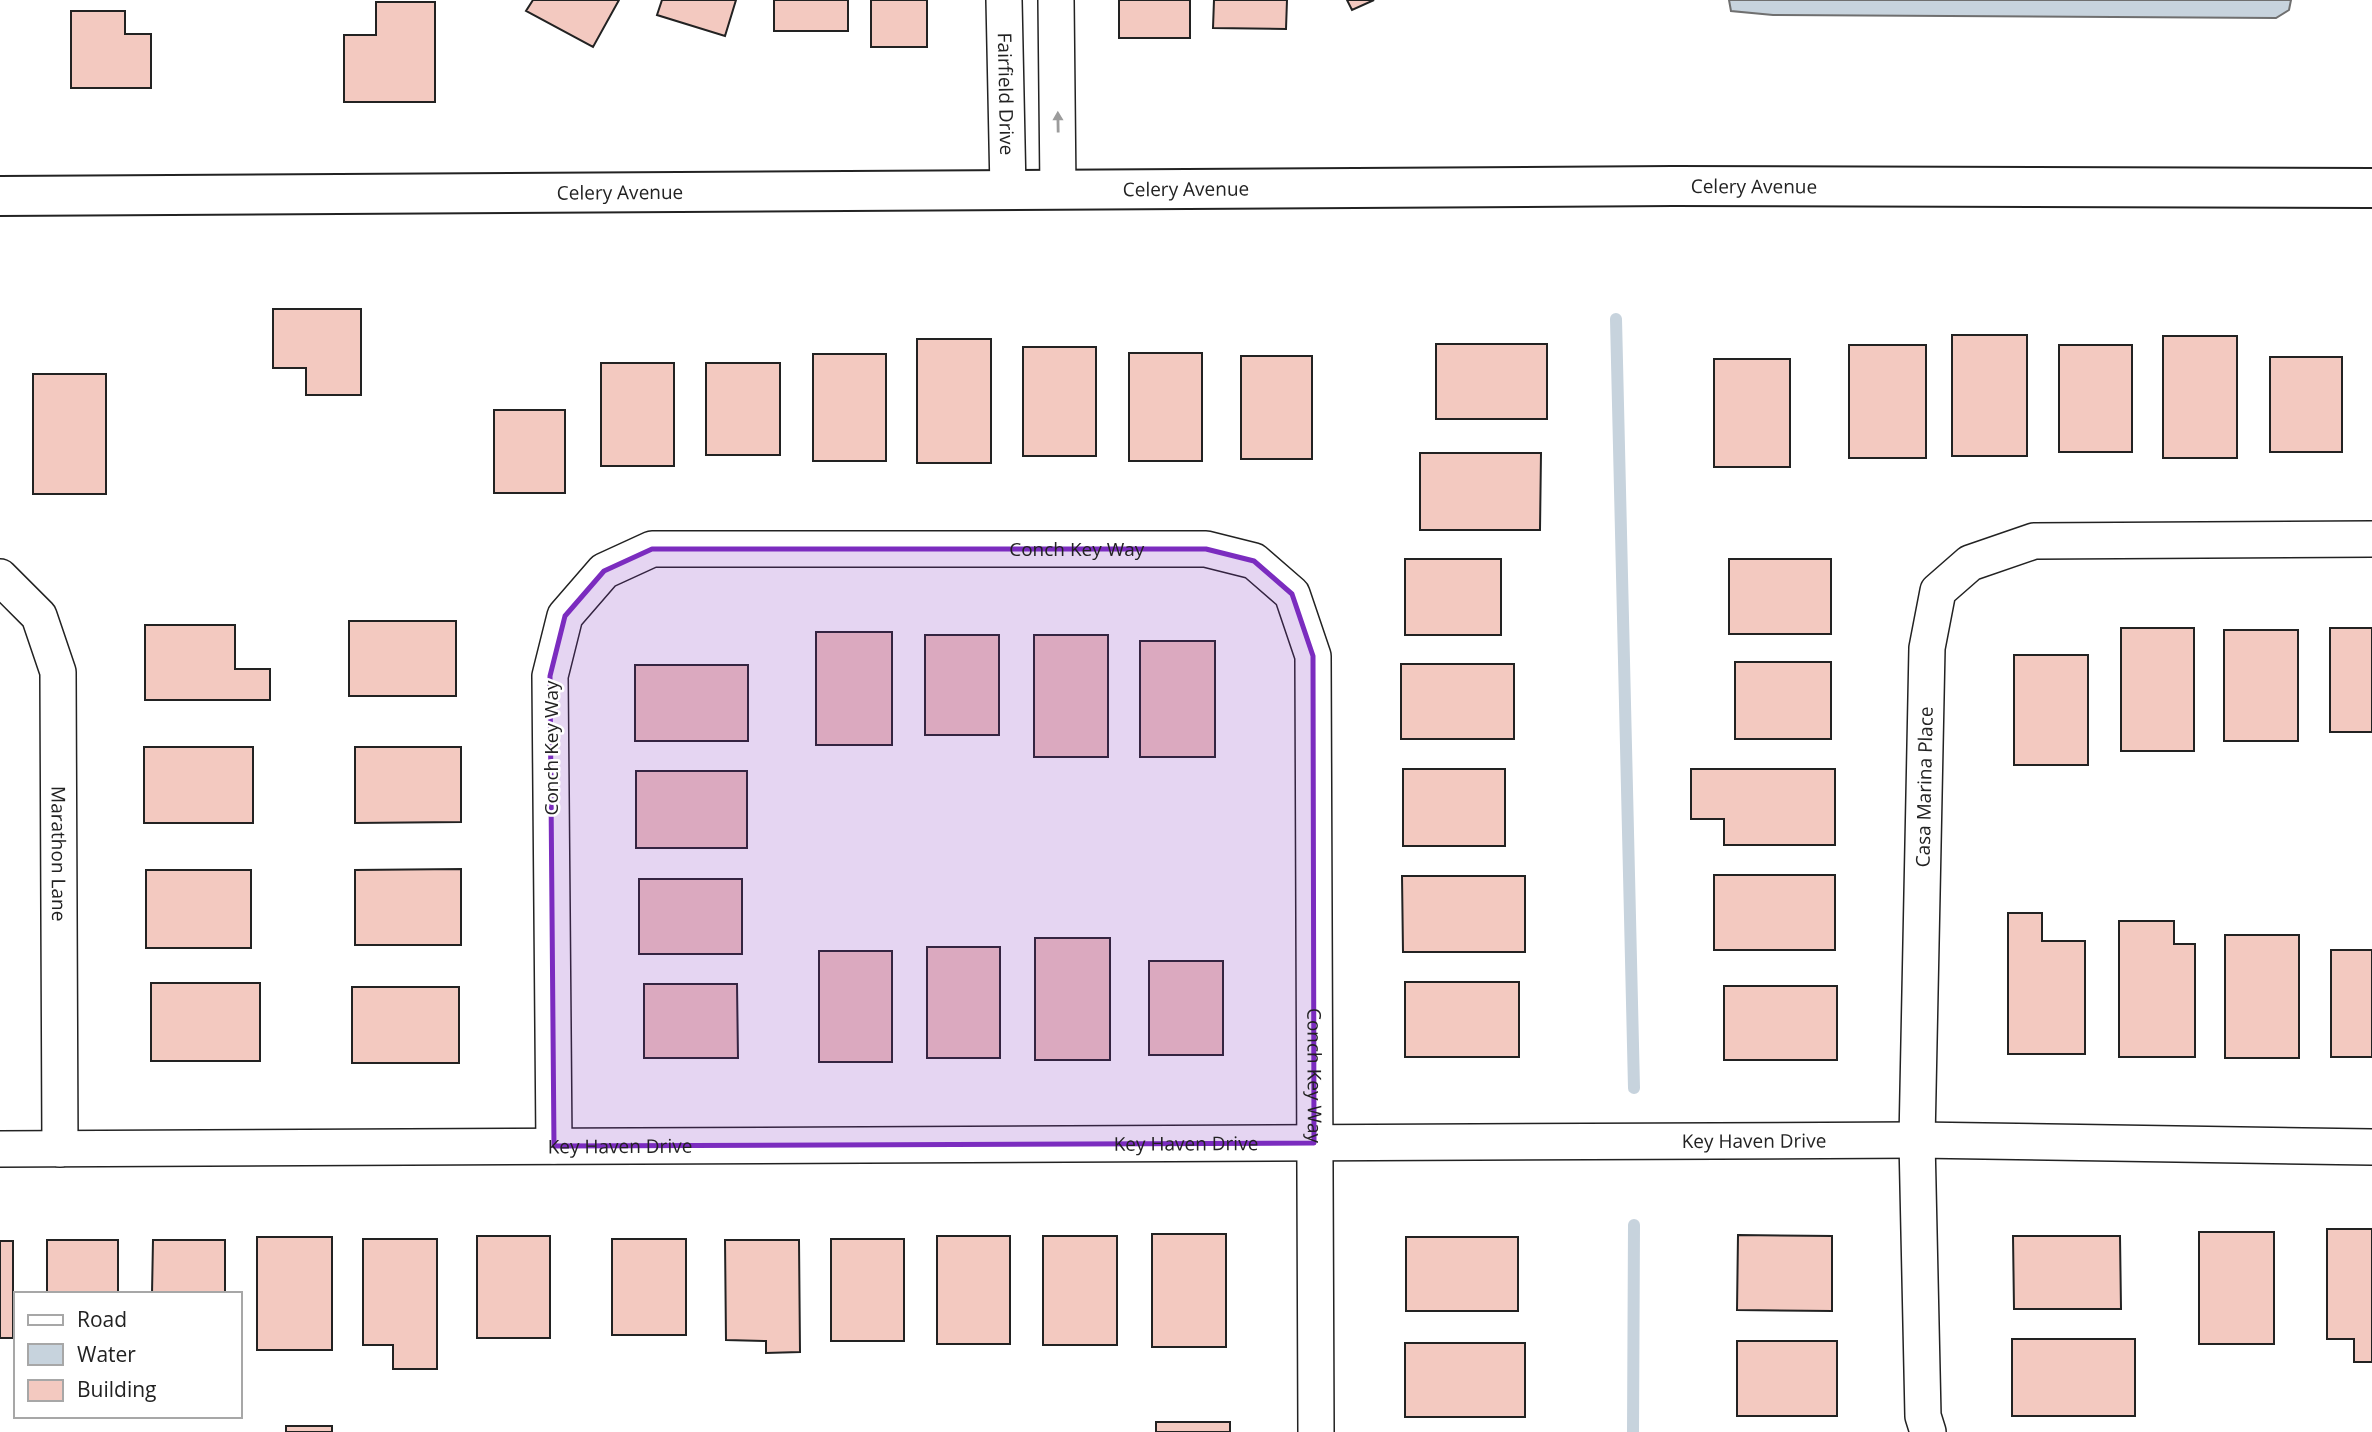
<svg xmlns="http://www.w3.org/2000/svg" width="2372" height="1432" viewBox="0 0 2372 1432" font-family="'Open Sans',sans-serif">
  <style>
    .water { fill: #c7d3dd; stroke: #6f6f6f; stroke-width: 2 }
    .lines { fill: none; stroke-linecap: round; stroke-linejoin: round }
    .stream { stroke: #c7d3dd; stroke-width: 12 }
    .building { fill: #f3c9c0; stroke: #222; stroke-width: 2 }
    .minor-casing { stroke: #222; stroke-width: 38 }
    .secondary-casing { stroke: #222; stroke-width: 42 }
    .minor { stroke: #fff; stroke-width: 35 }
    .secondary { stroke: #fff; stroke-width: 38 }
    .oneway { fill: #9c9c9c }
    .marked { fill: #7b2cbf; fill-opacity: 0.2; stroke: #7b2cbf; stroke-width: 5; stroke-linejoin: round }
    .labels { text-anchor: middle; stroke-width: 5; stroke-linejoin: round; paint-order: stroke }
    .street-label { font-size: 19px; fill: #222; stroke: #fff }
  </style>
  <rect width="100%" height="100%" fill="#fff"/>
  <path class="water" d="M1729 0H2291L2289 10 2276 18 1773 15 1731 11Z"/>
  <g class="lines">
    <path class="stream" d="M1616 319 1634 1088
      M1633 1432 1634 1225"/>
  </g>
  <path class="building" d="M533 0H619L593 47 526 11Z
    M662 0H736L725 36 657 15Z
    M774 0H848V31H774Z
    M871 0H927V47H871Z
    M1119 0H1190V38H1119Z
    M1214 0H1287L1286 29 1213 28Z
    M1347 0H1374L1352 10Z
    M376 2H435V102H344V35H376Z
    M71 11H125V34H151V88H71Z
    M273 309H361V395H306V368H273Z
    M1952 335H2027V456H1952Z
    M2163 336H2237V458H2163Z
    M917 339H991V463H917Z
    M1436 344H1547V419H1436Z
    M1849 345H1926V458H1849Z
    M2059 345H2132V452H2059Z
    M1023 347H1096V456H1023Z
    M1129 353H1202V461H1129Z
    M813 354H886V461H813Z
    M1241 356H1312V459H1241Z
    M2270 357H2342V452H2270Z
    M1714 359H1790V467H1714Z
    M601 363H674V466H601Z
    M706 363H780V455H706Z
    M33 374H106V494H33Z
    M494 410H565V493H494Z
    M1420 453H1541L1540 530H1420Z
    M1405 559H1501V635H1405Z
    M1729 559H1831V634H1729Z
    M349 621H456V696H349Z
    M145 625H235V669H270V700H145Z
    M2121 628H2194V751H2121Z
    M2330 628H2372V732H2330Z
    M2224 630H2298V741H2224Z
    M816 632H892V745H816Z
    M925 635H999V735H925Z
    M1034 635H1108V757H1034Z
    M1140 641H1215V757H1140Z
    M2014 655H2088V765H2014Z
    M1735 662H1831V739H1735Z
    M1401 664H1514V739H1401Z
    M635 665H748V741H635Z
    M144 747H253V823H144Z
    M355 747H461V822L355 823Z
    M1403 769H1505V846H1403Z
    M1691 769H1835V845H1724V819H1691Z
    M636 771H747V848H636Z
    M461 869V945H355V870Z
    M146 870H251V948H146Z
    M1714 875H1835V950H1714Z
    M1402 876H1525V952H1403Z
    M639 879H742V954H639Z
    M2008 913H2042V941H2085V1054H2008Z
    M2119 921H2174V944H2195V1057H2119Z
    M2225 935H2299V1058H2225Z
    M1035 938H1110V1060H1035Z
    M927 947H1000V1058H927Z
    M2331 950H2372V1057H2331Z
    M819 951H892V1062H819Z
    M1149 961H1223V1055H1149Z
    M1405 982H1519V1057H1405Z
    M151 983H260V1061H151Z
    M644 984H737L738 1058H644Z
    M1724 986H1837V1060H1724Z
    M352 987H459V1063H352Z
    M2327 1229H2372V1362H2354V1339H2327Z
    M2199 1232H2274V1344H2199Z
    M1152 1234H1226V1347H1152Z
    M1738 1235 1832 1236V1311L1737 1310Z
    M477 1236H550V1338H477Z
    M937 1236H1010V1344H937Z
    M1043 1236H1117V1345H1043Z
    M2013 1236H2120L2121 1309H2014Z
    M257 1237H332V1350H257Z
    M1406 1237H1518V1311H1406Z
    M363 1239H437V1369H393V1345H363Z
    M612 1239H686V1335H612Z
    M831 1239H904V1341H831Z
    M47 1240H118V1294H47Z
    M153 1240H225V1294H152Z
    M725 1240H799L800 1352 766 1353V1341L726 1340Z
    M0 1241H13V1338H0Z
    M2012 1339H2135V1416H2012Z
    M1737 1341H1837V1416H1737Z
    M1405 1343H1525V1417H1405Z
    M1156 1422H1230V1432H1156Z
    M286 1426H332V1432H286Z"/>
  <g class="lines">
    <defs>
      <g id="minor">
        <path id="s1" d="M1004 0 1008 190"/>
        <path d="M1056 0 1058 190"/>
        <path id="s2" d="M0 577 39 616 58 672 60 1149"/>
        <path id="s3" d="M554 1146 550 676 565 616 604 571 652 549H1206L1254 561 1292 594 1313 656 1316 1432"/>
        <path id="s4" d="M0 1149 1917 1140 2372 1147"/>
        <path id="s5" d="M1928 1432 1923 1416 1917 1140 1927 648 1938 591 1970 563 2034 541 2372 539"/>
      </g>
      <g id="secondary">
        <path id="s6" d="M0 196 1673 186 2372 188"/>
      </g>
    </defs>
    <use href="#minor" class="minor-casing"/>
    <use href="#secondary" class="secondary-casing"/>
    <use href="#minor" class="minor"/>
    <use href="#secondary" class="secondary"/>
  </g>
  <defs><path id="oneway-solid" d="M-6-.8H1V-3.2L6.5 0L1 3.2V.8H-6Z" transform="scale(1.75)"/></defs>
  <use class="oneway" href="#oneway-solid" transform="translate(1058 122) rotate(-91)"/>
  <path class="marked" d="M652 549H1206L1254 561 1292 594 1313 656 1314 1143 554 1146 550 676 565 616 604 571Z"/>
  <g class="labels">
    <g class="street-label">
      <text dy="7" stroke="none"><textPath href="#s1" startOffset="94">Fairfield Drive</textPath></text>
      <text dy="7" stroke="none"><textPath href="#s6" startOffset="1754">Celery Avenue</textPath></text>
      <text dy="7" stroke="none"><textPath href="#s6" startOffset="1186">Celery Avenue</textPath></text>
      <text dy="7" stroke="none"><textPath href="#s6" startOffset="620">Celery Avenue</textPath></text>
      <text dy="7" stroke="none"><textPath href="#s3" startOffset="1069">Conch Key Way</textPath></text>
      <text transform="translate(551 748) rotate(-90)" y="7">Conch Key Way</text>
      <text dy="7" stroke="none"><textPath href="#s5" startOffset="646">Casa Marina Place</textPath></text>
      <text dy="7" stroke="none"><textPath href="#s2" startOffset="296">Marathon Lane</textPath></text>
      <text dy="7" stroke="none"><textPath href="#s3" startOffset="1783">Conch Key Way</textPath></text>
      <text dy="7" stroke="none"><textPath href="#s4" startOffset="1754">Key Haven Drive</textPath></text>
      <text dy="7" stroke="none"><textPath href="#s4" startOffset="1186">Key Haven Drive</textPath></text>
      <text dy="7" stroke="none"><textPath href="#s4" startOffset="620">Key Haven Drive</textPath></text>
    </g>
  </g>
  <rect x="14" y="1292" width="228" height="126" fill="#ffffff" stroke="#a7a7a7" stroke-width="2"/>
  <rect x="28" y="1315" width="35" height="10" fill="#ffffff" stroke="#a7a7a7" stroke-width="2"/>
  <text x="77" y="1327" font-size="21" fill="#222222">Road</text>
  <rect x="28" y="1344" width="35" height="21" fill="#c7d3dd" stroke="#a7a7a7" stroke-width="2"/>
  <text x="77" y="1362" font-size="21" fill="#222222">Water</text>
  <rect x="28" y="1380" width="35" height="21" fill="#f3c9c0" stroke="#a7a7a7" stroke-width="2"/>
  <text x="77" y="1397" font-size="21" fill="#222222">Building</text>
</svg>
